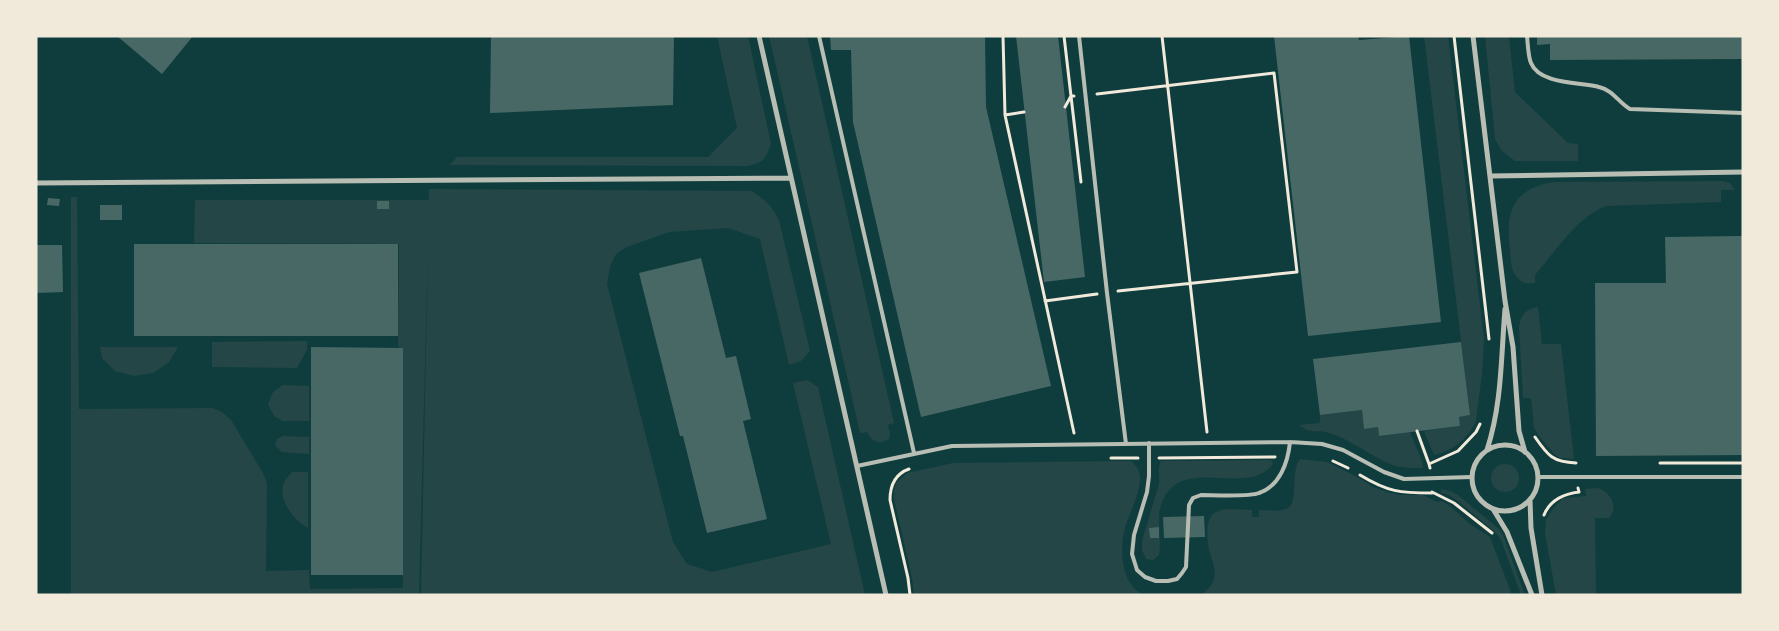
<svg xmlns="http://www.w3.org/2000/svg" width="1779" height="631" viewBox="0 0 1779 631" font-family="'Golos Text',sans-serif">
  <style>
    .green { fill: #244646 }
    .building { fill: #486865 }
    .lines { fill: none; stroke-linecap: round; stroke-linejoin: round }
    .path { stroke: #f1e9da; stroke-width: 3 }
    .service { stroke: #b8beb3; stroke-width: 4 }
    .minor { stroke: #b8beb3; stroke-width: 5 }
  </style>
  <rect width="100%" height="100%" fill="#0f3d3e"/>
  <path class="green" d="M717 36H748L771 144C766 159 764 162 748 166L450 165 457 157H708L737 128Z
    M769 36H807L894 423 888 425 890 434 889 439C879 445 872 442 867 432L860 433Z
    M1424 36H1448L1484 339 1482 373 1476 421C1468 439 1453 451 1434 455L1424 431 1460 426 1459 417 1470 415Z
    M1485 36H1509L1515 92 1568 143 1578 144V161H1515L1502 151 1495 139Z
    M1723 181 1730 183 1735 190H1721V202L1606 206C1577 217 1555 252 1535 275V283C1529 284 1522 284 1518 278 1510 271 1511 259 1510 249 1505 211 1513 188 1555 182Z
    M429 189 751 191C766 200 771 205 779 220L810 351 801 361 789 365 760 239 728 228 669 232 627 247 616 254 610 266 607 284 673 542 687 564 712 572 831 544 793 383 807 380 818 387 865 595H421L428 251 419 595H71V197H77L79 409 212 408 222 412 231 420 263 473 267 483 266 571 309 570 310 589 403 588V348L398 347 399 244 194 243 195 200H429Z
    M1538 307 1542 344H1561L1574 459 1560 458 1554 454 1539 436 1534 428 1531 398H1523L1519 327C1521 314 1526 309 1538 307Z
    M307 341V350L297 368 212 367V342Z
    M100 347H178L169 362 153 373 134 376 115 371 102 358Z
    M283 385 309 386V421H283L274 416 268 404 273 392Z
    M1362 410 1364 428 1378 427 1379 436 1410 432 1422 461 1423 468C1415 468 1407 468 1400 467 1380 463 1354 441 1332 434 1318 428 1313 436 1299 425L1320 423V415Z
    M283 436 309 437V454L282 452 275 445 277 439Z
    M1300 459 1327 462 1359 478 1373 487 1387 492 1400 495H1423L1437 502 1442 501 1450 506 1470 524 1490 537 1512 595H1199C1203 594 1205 592 1208 589 1222 575 1210 559 1208 544 1207 534 1206 516 1216 512 1226 507 1241 510 1252 510V517H1259V510C1268 510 1280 512 1288 508 1299 502 1290 471 1300 459Z
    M1271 460 1273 464C1246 499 1179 452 1161 505 1156 520 1162 539 1159 555L1153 560 1146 559 1142 550V541L1159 484C1160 476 1157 468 1161 461Z
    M1131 461C1135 465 1140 470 1140 477 1141 492 1129 514 1125 528 1119 549 1121 588 1146 595H914L912 578 894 499V490L896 483 907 473 953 463Z
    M1491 478a14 14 0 1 1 28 0a14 14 0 1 1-28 0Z
    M292 472H308V528C293 520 277 499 284 482 286 478 290 475 292 472Z
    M1599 488C1611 494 1619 506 1609 518H1595L1596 595H1556L1545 533 1546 520 1552 510 1563 498 1586 496 1585 489Z
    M1441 489 1450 491 1458 495 1499 529 1503 535 1525 595H1521L1501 540 1497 534 1458 501 1449 495 1441 493Z"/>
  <path class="building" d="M117 36H193L162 74Z
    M491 36H674L673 105 490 113Z
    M830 36H985L986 107 1051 386 921 417 853 122 851 50H831Z
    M1016 36H1058L1085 277 1044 282Z
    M1274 36H1358L1359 40 1409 36 1441 322 1308 336Z
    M1537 36H1743V59L1550 60V44L1537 45Z
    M48 198 60 199 59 206 47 205Z
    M377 201H389V209H377Z
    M100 205H122V220H100Z
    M1743 236V455L1596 456 1595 283H1666L1665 237Z
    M134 244H398V336H134Z
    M36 245H62L63 292 36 293Z
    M701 258 726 358 736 356 751 419 743 421 767 519 707 533 683 436H680L639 273Z
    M1461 342 1470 415 1459 417 1460 426 1379 436 1378 427 1364 429 1362 410 1320 415 1313 359Z
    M311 347 403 348V575H311Z
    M1204 516 1205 537 1164 538 1163 517Z
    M1159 527V538H1150L1149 528Z"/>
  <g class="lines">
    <path class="path" d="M1003 36 1005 115 1074 433
      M1064 36 1081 182
      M1162 36 1207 432
      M1454 36 1489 339
      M1097 94 1274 73 1297 272 1118 291
      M1065 107 1071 96H1074
      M1005 115 1024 112
      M1045 301 1097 294
      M1417 431 1429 464
      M1535 437C1548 456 1553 462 1576 463
      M1111 458H1138
      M1159 458 1275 457
      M1333 461 1348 468
      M1660 463H1743
      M1430 468 1429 464 1458 451 1476 432 1480 424
      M909 469C895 474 890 485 890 500L908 578 910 595
      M1360 475C1388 492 1400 493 1432 493
      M1432 492 1454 503 1492 533
      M1544 515C1550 500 1563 494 1579 492L1578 488"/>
    <path class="service" d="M819 36 914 453
      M1079 36 1107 293 1126 444
      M1527 36C1528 45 1528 56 1531 63 1540 85 1581 82 1599 87 1613 90 1618 102 1630 109L1743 113
      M1149 443V476L1147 492 1134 535 1132 554 1137 570 1145 577 1156 581H1168L1177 579 1182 573 1186 567 1189 505 1193 498 1201 495C1213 495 1250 497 1259 493 1280 486 1288 462 1290 442
      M857 466 952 446 1290 442 1322 444 1343 450 1384 472 1404 479 1472 477
      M1538 477H1743"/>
    <path class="minor" d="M759 36 886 595
      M1473 36 1505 301 1513 347 1519 431 1525 452
      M1490 176 1743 172
      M36 183 791 178
      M1472 478a33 33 0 1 1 66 0a33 33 0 1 1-66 0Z
      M1487 450C1502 404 1501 357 1505 309
      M1530 500 1531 528 1542 595
      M1493 509 1507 532 1532 595"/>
  </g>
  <rect width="1779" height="631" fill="none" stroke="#f1e9da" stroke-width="75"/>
</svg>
